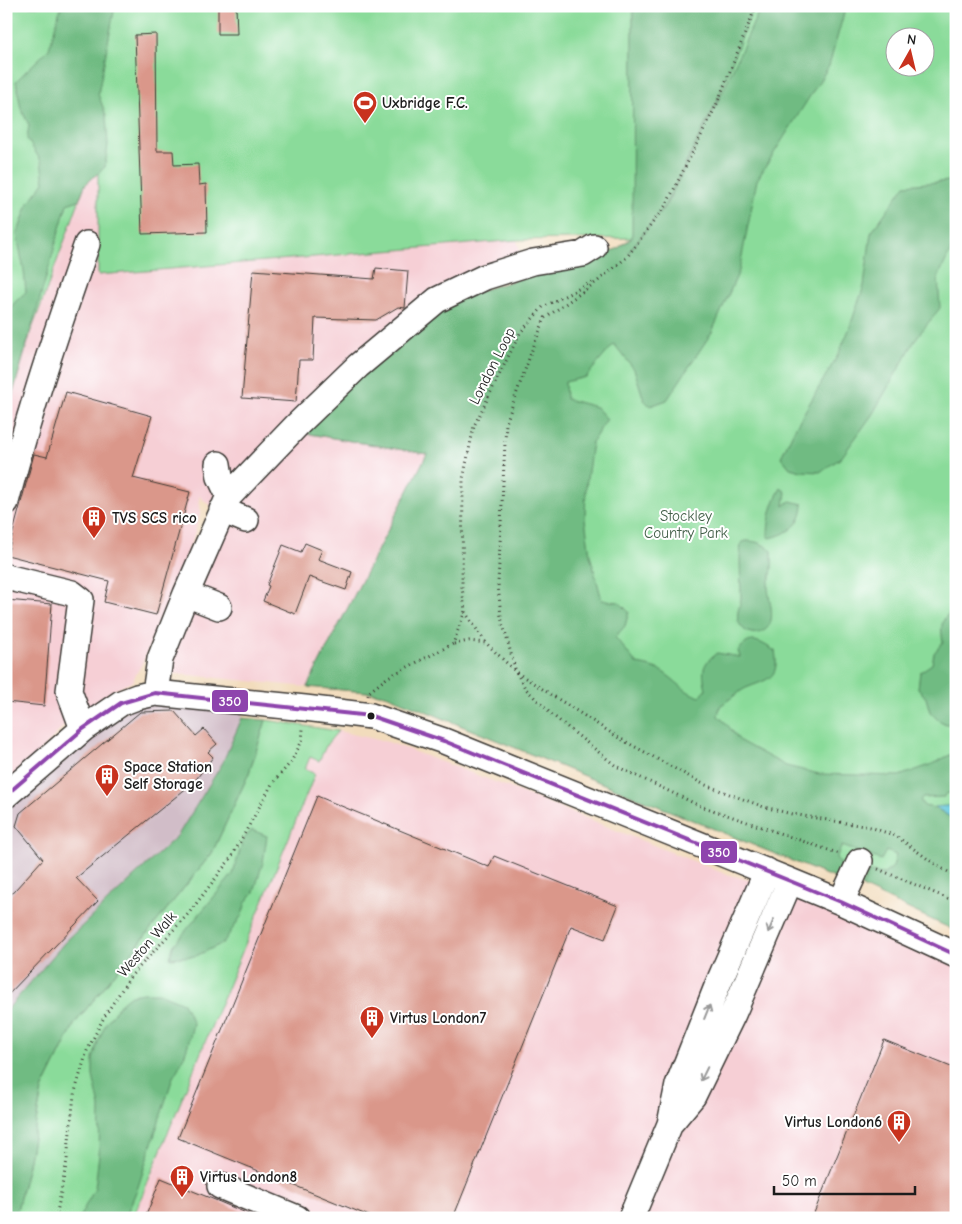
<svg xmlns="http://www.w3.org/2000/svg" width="962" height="1224" viewBox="0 0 962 1224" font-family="'Comic Neue',sans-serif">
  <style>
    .built { fill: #f6cfd5 }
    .industrial { fill: #d1bdc8 }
    .green { fill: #8adb9a; stroke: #537c5b; fill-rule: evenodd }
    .forest { fill: #6fbb82; stroke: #466c4f }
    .water { fill: #60c8dc; stroke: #3e727c }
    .building { fill: #da978a }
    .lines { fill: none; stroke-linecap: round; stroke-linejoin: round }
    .minor-casing { stroke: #3c3934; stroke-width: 28 }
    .path { stroke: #3c3934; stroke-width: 3; stroke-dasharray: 1 4; stroke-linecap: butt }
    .minor { stroke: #fff; stroke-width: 25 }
    .bus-1-casing { stroke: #fff; stroke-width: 8 }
    .bus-1 { stroke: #8e44ad; stroke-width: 4 }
    .oneway { stroke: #999 }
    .bus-dot { fill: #1c1c1c; stroke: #fff; stroke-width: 2 }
    .labels { text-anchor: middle; stroke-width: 4; stroke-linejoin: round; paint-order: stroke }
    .poi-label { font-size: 15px; font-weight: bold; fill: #1c1c1c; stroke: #fff; text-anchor: start }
    .street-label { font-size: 15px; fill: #1c1c1c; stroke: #fff }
    .park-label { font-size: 15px; fill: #425f48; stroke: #fff }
    .line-badge { stroke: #fff; stroke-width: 2 }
    .badge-label { font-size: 14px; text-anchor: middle; font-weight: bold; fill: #fff }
  </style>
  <rect width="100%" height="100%" fill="#fff"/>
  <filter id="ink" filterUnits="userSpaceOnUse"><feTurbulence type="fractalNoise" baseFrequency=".02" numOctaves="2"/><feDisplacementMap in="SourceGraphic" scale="10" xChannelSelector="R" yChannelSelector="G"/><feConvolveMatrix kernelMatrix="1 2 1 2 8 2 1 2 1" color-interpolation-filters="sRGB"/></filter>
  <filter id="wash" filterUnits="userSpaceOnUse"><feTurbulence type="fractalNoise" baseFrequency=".0096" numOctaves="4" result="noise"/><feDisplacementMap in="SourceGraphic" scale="20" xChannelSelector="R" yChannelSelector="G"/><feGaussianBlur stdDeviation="1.12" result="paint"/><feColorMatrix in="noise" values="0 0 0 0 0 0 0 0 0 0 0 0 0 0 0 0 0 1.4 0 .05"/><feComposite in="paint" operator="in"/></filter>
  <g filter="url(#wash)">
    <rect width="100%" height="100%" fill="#f2dcbc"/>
    <path class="built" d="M96 154 98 174V275L517 240 522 258 298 432 427 453 307 687 169 673 164 666 227 520 199 496 200 514 192 542 146 656 132 682 114 690 69 720 6 790V417L31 332Z
      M338 731 388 742 498 783 723 873 774 887 881 931 956 965V1218H133L315 774 304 770 310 757 319 761 327 744Z"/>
    <path class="industrial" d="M151 697 243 704 242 718 222 764 178 835 65 942 6 1011V799L86 734Z"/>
    <path class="green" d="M6 6H956V931L844 878H834L386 695 368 692 307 687 427 454 298 432 599 255 617 249 631 238 517 240 98 275V174L96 155 31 332 6 417ZM894 38H924V68H894Z
      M266 720 338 731 327 744 319 761 310 757 305 769 315 774 133 1218H15L28 1165 42 1090 75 1023 212 853 249 773Z"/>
    <path class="forest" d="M61 6H115L98 94 106 115 108 145 105 167 85 185 79 200 67 204 6 417V316L15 302 26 292 24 271 17 235 28 204 44 182 41 161 27 139 29 125 21 109 16 81 49 49Z
      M633 6H754L716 103 665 205 628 253 666 205 716 106 761 6H846L829 66 757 180 739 271 712 332 667 400 650 406 644 400 634 369 614 344 586 377 565 382 566 399 596 407 607 419 592 442 586 487 585 519 590 555 602 600 619 602 629 612 625 626 615 637 637 664C648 666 659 668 667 675 680 684 684 692 700 697L706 689C702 672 701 664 717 653L740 657 738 651C751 634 760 642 775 651 780 679 768 679 746 688 738 692 728 701 720 706L718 716 726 723 740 741 786 766 819 774 899 776 930 765 956 752V791L946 794 944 797 923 798 920 800 924 806 936 808 956 821V931L862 887 869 872 884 874 893 867 896 855 886 851 881 860 842 846 836 858 848 871 844 878H834L386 695 368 692 307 687 427 454 298 432 439 303 599 255 617 249 632 238Z
      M949 181 956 186V240L938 277 940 308 917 337 872 415 841 458 820 472 801 471 790 468 781 457 795 428 838 355 848 332 864 286 871 233 905 185Z
      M781 488 786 492 784 506 790 501 803 504C803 524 788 534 770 538L768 537C768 520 772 503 781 488Z
      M746 541C757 541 764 544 772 551 772 559 773 567 771 575 770 579 768 581 768 586 768 598 776 616 768 627 759 639 741 633 738 620 736 612 741 604 741 597 741 578 739 561 741 543Z
      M955 608 956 724H946L938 720 930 712 926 698 918 688 920 672 932 664 934 653 943 642C940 625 941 619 955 608Z
      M242 718 266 720 249 773 212 853 75 1023 42 1090 28 1165 15 1218H6V1011L65 942 178 835 222 764Z
      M252 830 267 836 263 862 254 892 246 902 242 915 223 943 196 956 170 958 173 946 233 874 243 840Z
      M144 993H159L183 1003 193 1023C189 1043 185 1059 173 1077L138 1187 125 1218H79L95 1188 99 1154 100 1107 93 1076V1059L98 1042 106 1023 122 1002 131 995Z"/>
    <path class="water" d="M956 805V821L935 807Z"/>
    <g id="blocks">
      <path class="building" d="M218 6H236L237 34H218Z
        M156 34 157 151H173L174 165 198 164 199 185 206 184 207 232 142 234 135 35Z
        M376 268 408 271 405 308 398 307 376 320 315 318 313 360H299L296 402 242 398 253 270 374 279Z
        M66 392 152 416 133 478 190 492 156 615 104 602 109 581 7 555 34 454 47 457Z
        M305 543 322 550 318 559 352 572 346 590 309 577 295 614 263 601 269 586 267 585 283 545 301 552Z
        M6 600 52 604 44 706 6 702Z
        M174 711 196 736 204 729 217 744 208 752 213 757 194 782 76 878 98 901 6 997V900L43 859 16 826 20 813 140 712Z
        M317 796 489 867 494 856 618 906 605 939 571 926 453 1218H374L178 1138Z
        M884 1040 956 1069V1218H812Z
        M161 1178 215 1200 258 1218H145Z"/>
    </g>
  </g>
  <g filter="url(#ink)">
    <use href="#blocks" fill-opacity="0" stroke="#3c3934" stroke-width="1"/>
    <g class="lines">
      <defs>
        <path id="minor" d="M218 464 220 477 229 496
          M6 502C28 415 57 329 87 244
          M222 510 246 520
          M6 577 72 593 81 600 69 691 83 729
          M186 594 219 607
          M155 693 160 659 186 594 229 496 298 424 358 366 437 300 485 277 533 262 583 254 594 247
          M6 795 83 729 121 703 137 697 155 693 305 708 371 716 444 741 790 881 841 902 956 955
          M841 902 860 861
          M673 1120 693 1096 733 1014 790 881
          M220 1186 297 1218
          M631 1218 670 1124 678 1085 718 984 767 871"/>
      </defs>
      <use href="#minor" class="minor-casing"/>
      <path class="path" d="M756 6 716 106 666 205 627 257 598 281 545 318 532 350 506 423 498 583 501 617 516 672 525 688 551 714 616 766 698 805 840 854
        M465 612 486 643 516 672 619 738 703 784 764 807 792 814 870 827 896 836 939 867 956 876
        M454 644 469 641 486 643
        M368 696 369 692 388 677 453 644 465 611 462 587 463 479 474 426 520 333 543 307 594 281
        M878 869 956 902
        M56 1218 67 1160 74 1095 87 1051 104 1017 130 977 189 913 231 858 272 784 291 762 302 741 303 729"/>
      <use href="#minor" class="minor"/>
      <defs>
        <path id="bus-1" d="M6 795 83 729 121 703 155 693 371 716 444 741 790 881 841 902 956 955"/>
      </defs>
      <use href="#bus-1" class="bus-1-casing"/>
      <use href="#bus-1" class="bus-1"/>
    </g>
    <defs><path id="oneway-shaft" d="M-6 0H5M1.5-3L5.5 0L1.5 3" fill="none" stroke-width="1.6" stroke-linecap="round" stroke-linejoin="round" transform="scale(1.25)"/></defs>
    <g class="oneway">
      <use href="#oneway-shaft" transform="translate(771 926) rotate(113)"/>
      <use href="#oneway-shaft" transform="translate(707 1012) rotate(-68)"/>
      <use href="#oneway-shaft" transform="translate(704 1074) rotate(116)"/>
    </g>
  </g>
  <defs>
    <symbol id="stadium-pin" viewBox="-11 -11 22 30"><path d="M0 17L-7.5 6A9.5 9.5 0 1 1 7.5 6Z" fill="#c8321e" stroke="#fff"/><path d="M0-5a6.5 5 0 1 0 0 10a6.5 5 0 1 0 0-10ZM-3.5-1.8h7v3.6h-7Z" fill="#fff"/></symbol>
    <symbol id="building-pin" viewBox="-11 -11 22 30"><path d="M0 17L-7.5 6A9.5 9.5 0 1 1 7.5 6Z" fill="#c8321e" stroke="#fff"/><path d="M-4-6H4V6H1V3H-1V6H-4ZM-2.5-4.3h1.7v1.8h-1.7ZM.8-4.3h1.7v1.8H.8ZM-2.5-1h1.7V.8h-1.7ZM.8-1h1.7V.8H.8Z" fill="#fff"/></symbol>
  </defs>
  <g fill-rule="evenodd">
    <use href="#stadium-pin" x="351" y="89" width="28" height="38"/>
    <use href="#building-pin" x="80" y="504" width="28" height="38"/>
    <use href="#building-pin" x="93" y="762" width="28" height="38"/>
    <use href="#building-pin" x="358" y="1004" width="28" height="38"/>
    <use href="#building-pin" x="885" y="1108" width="28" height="38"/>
    <use href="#building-pin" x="168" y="1163" width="28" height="38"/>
  </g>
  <circle class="bus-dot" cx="371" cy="716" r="4.5"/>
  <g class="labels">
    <g class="poi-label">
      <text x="382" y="108">Uxbridge F.C.</text>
      <text x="112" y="523">TVS SCS rico</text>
      <text x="124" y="772">Space Station<tspan x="124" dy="17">Self Storage</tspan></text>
      <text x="390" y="1023">Virtus London7</text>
      <text x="882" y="1127" text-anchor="end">Virtus London6</text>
      <text x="200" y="1182">Virtus London8</text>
    </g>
    <g class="street-label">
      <text transform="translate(492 366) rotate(-63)" y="5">London Loop</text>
      <text transform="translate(147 944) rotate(-49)" y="5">Weston Walk</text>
    </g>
    <g class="park-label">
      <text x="686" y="521">Stockley<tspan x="686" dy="17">Country Park</tspan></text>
    </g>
  </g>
  <g class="line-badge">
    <rect x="211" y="689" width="38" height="24" rx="5" fill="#8e44ad"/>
    <rect x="700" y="840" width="38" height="24" rx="5" fill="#8e44ad"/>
  </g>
  <g class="badge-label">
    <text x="230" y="706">350</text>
    <text x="719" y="857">350</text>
  </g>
  <rect width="962" height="1224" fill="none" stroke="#fff" stroke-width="25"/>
  <g transform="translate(910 52) rotate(8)"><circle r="24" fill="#ffffff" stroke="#a4a4a4"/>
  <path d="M0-4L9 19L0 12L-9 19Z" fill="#c8321e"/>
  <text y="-8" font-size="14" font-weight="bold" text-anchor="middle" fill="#1c1c1c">N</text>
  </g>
  <path d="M774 1186v8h141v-8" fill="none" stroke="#1c1c1c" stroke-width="2.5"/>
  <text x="782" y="1186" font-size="15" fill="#1c1c1c" stroke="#ffffff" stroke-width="4" paint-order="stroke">50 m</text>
</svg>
